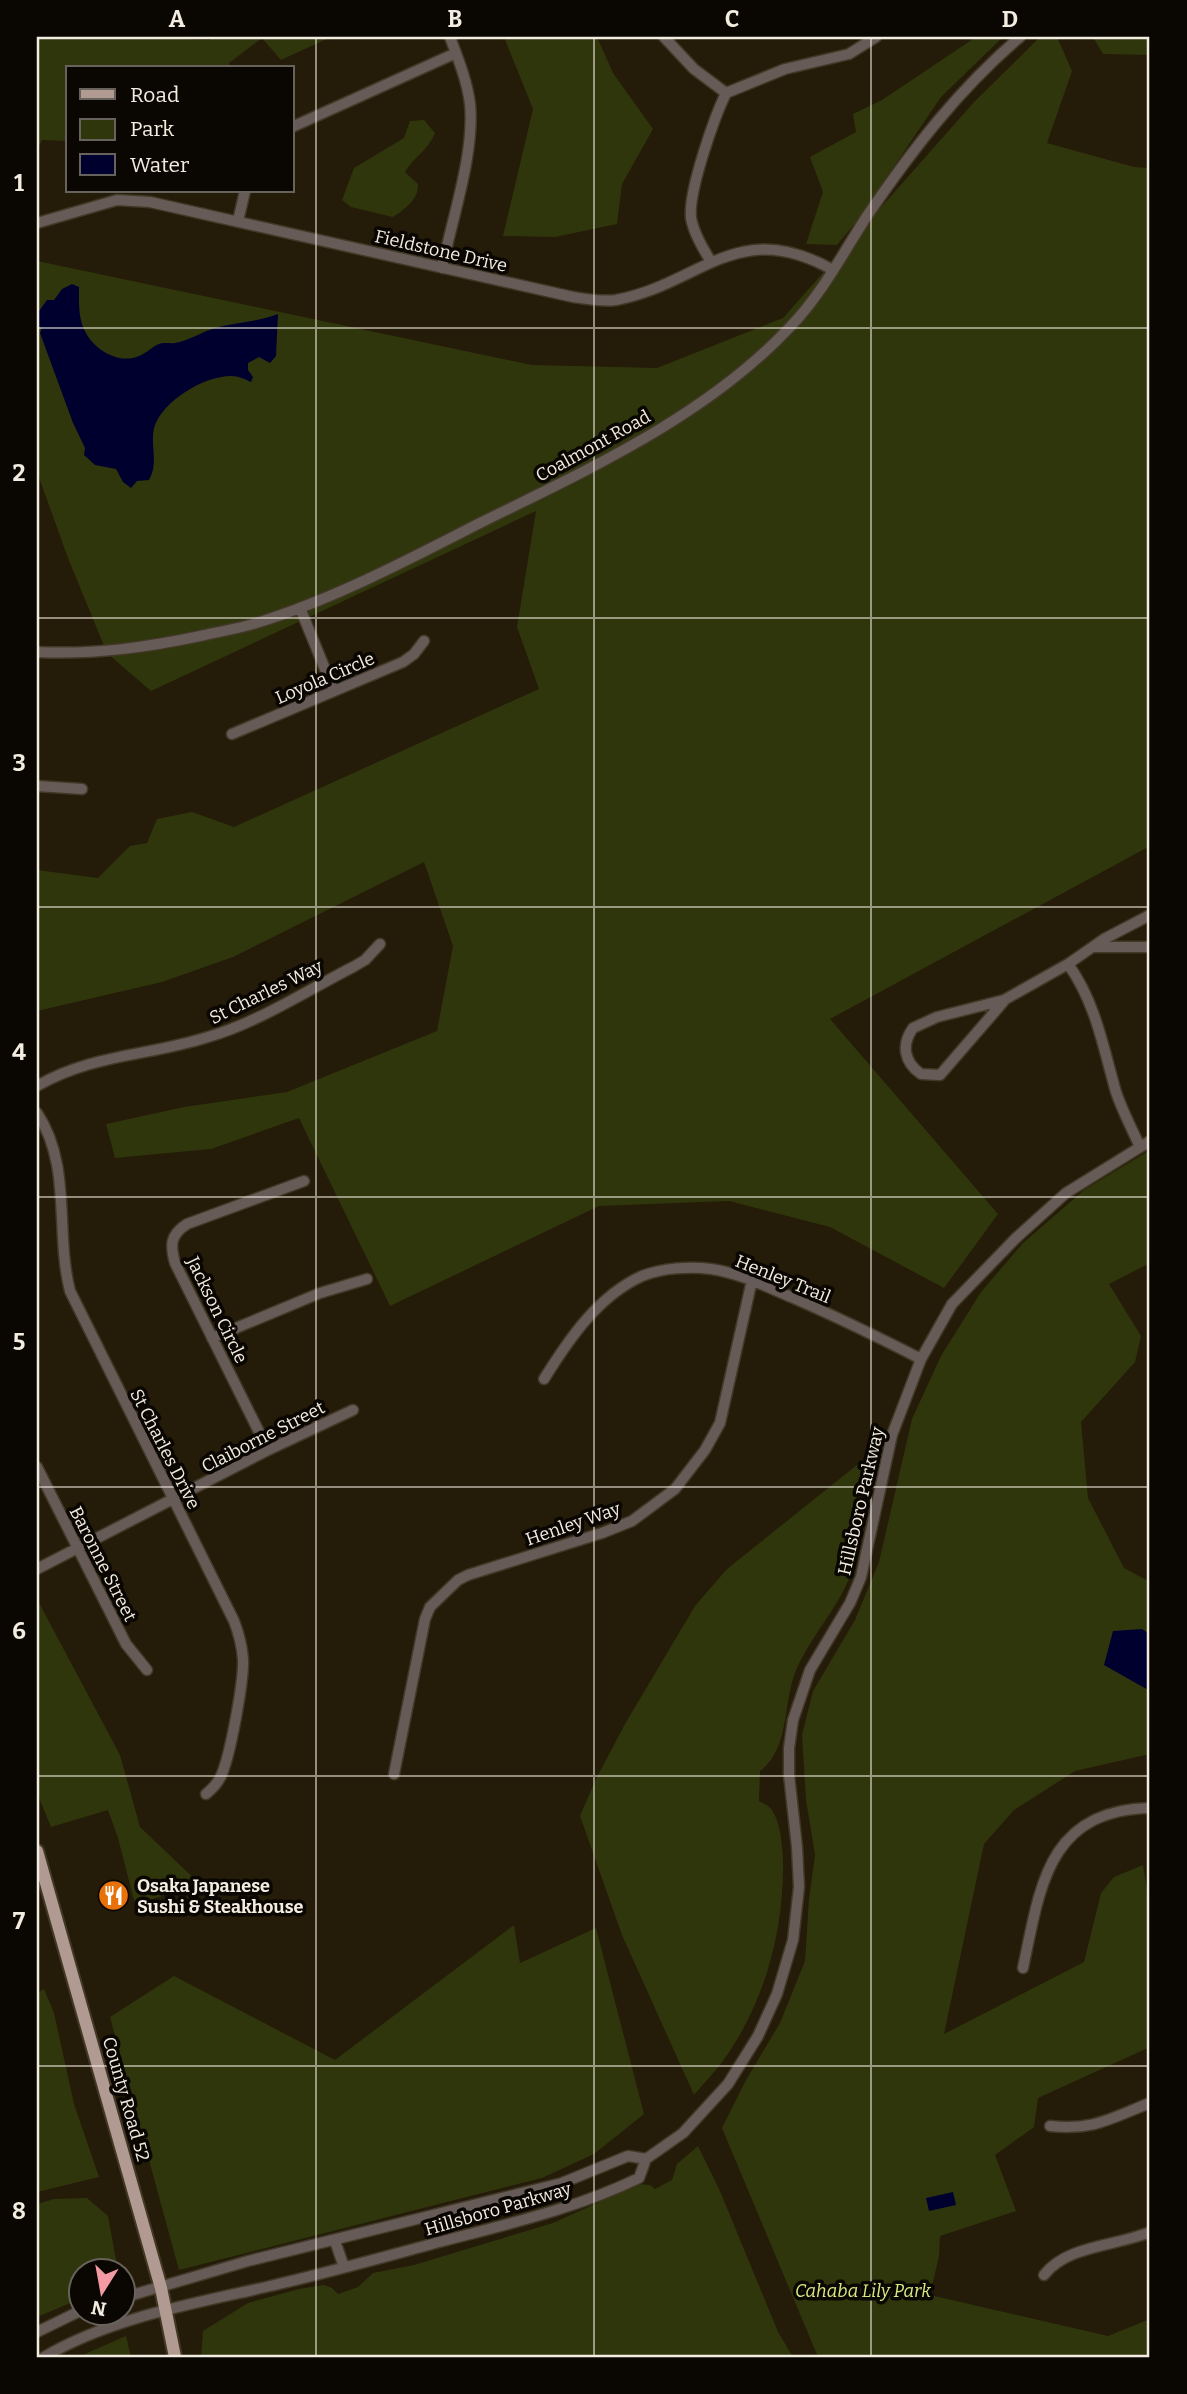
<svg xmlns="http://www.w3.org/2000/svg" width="1187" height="2394" viewBox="0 0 1187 2394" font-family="Bitter,serif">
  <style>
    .green { fill: #30360c }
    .water { fill: #00002e }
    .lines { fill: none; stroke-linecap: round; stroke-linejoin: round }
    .minor-casing { stroke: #413826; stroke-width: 13 }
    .major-casing { stroke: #413826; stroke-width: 16 }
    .minor { stroke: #665b57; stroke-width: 10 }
    .major { stroke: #b19a92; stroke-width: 12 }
    .grid { fill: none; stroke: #f3ede1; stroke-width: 2; stroke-opacity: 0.55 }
    .labels { text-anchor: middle; stroke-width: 7; stroke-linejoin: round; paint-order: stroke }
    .street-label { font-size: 18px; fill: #f3ede1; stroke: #0a0602 }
    .poi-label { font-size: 18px; font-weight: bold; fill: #f3ede1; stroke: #0a0602; text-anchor: start }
    .park-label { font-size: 18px; font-style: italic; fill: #d8ea81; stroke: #0a0602 }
    .neatline { fill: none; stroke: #f3ede1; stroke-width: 2.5 }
    .grid-label { font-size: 23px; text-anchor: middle; font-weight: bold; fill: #f3ede1 }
  </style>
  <rect width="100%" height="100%" fill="#241b08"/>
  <path class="green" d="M37 37H146L209 40 212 37H331L281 60 262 38 229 63 231 68H68V141L42 140 37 150Z
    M504 37H597L613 73 653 129 622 184 617 224 555 237 503 236 533 109Z
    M976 37H1003L941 97 857 221 837 245 806 244 823 192 810 157 856 132 853 114 882 100Z
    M1040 37H1057L1072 71 1047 143 1134 167 1150 168V846L830 1019 998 1214 944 1288 830 1227 729 1201 599 1206 390 1306 299 1118 211 1149 115 1158 106 1124 184 1107 287 1092 437 1031 453 946 424 862 233 957 162 982 37 1011V870L98 878 130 846 147 843 157 819 192 812 234 827 539 689 517 627 536 511 151 691 107 653 68 558 37 472V261L532 365 657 368 783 318 975 101Z
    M1093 37H1150V55L1103 54Z
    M424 120 435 133C429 149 414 157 405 172L418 184C419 199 405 209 393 217L351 207 342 200 354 168 404 138 410 121Z
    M1150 1150V1263L1109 1284 1141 1336 1135 1362 1081 1422 1088 1498 1124 1568 1150 1582V1754L1075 1771 1014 1810 984 1844 944 2034 1084 1962 1101 1893 1114 1877 1143 1865 1150 1909V2047L1038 2098 1034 2127 995 2155 1016 2211 940 2236 939 2256 930 2295 1108 2336 1150 2319V2357H818L722 2128 746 2080 780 2023 805 1961 809 1899 815 1855 806 1800 802 1735 813 1691 855 1620 879 1562 912 1419 941 1356 981 1292 1023 1243 1084 1190Z
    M867 1457C864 1491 863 1543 851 1574 838 1608 812 1635 797 1668 782 1701 791 1748 760 1771L759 1801C763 1803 769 1806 772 1810 781 1824 782 1845 783 1861 784 1931 765 2001 725 2058 716 2071 704 2083 694 2095L622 1935 580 1816 596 1779 625 1724 695 1606 727 1569Z
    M37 1599 120 1755 140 1827 201 1885 135 1904 118 1838 108 1810 51 1827 37 1793Z
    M514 1925 520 1963 596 1928 644 2114 594 2154 542 2178 179 2270 110 2017 174 1976 335 2060Z
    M44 1989 54 2013 74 2104 99 2177 37 2192V1993Z
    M698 2146 720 2191 778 2332 793 2357H201L203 2331 248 2303 299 2289 324 2285 332 2288 338 2294 358 2287 373 2273 414 2265 553 2223 639 2184 650 2185 655 2189 672 2180 677 2164Z
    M87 2198 108 2216 118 2271 80 2272V2299L37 2317V2204L54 2199Z
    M126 2336 131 2357H78Z"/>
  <path class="water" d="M72 284 79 287C79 300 78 316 84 329 91 347 116 364 136 357 145 355 151 347 159 344 164 342 170 344 175 343 190 340 202 332 215 328 236 322 258 322 278 314L276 356 270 363 259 357 248 363V370L253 377 251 382C245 379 238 376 231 376 204 376 162 401 154 428 150 446 159 463 149 480L137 481 131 488 123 482 116 469 95 465 84 455 85 448 73 423 40 333 42 328 37 326V314L47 300H54L62 289Z
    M1142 1629 1150 1634V1691L1104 1665 1113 1631Z
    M953 2192 956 2205 929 2211 926 2198Z"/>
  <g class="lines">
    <defs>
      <path id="minor" d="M664 37 694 69 726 93
        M292 127 456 53
        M238 221 245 191
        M37 223 117 200 150 202 573 297C586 299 602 302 616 300 701 284 737 216 833 270
        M711 262C703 248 694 234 691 218 688 192 714 118 726 93L785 69 849 54 876 37
        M442 268C452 219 475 152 470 104 467 80 458 59 450 37
        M300 608 334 691
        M37 652C95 655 149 647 205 635 221 631 237 629 253 624 330 601 408 560 480 523 589 469 707 416 791 326 822 294 843 253 867 216 912 150 959 89 1020 37
        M232 734 403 662 414 654 424 641
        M37 786 82 789
        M1094 947H1150
        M1068 964C1096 1003 1103 1047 1116 1092 1122 1110 1132 1129 1140 1147
        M1004 1001 940 1075 921 1074C904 1062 901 1045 913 1028L937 1017 1004 1000 1068 964 1104 939 1150 915
        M37 1086C92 1054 149 1056 208 1037 259 1022 306 991 353 967L365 960 380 944
        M37 1113C72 1165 55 1232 70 1291L234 1621C239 1634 242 1646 243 1659 244 1680 230 1759 220 1778 217 1784 212 1789 206 1794
        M212 1338 320 1293 367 1279
        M544 1379C569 1339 598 1296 642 1276 662 1268 690 1266 711 1269 739 1273 765 1286 791 1297 835 1316 878 1337 921 1359
        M268 1450 175 1263C170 1245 170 1235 187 1224L304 1181
        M37 1467 126 1644 147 1670
        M37 1569 268 1450 353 1410
        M394 1774 425 1619 430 1607 458 1580 468 1575 602 1533 632 1521 675 1489 705 1450 720 1423 752 1280
        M1023 1968C1040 1888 1047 1810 1150 1808
        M1050 2126C1093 2131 1111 2118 1150 2103
        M335 2241 344 2267
        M1044 2275C1067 2245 1117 2246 1150 2232
        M122 2298 248 2261 562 2183 628 2156 646 2159
        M37 2332 80 2311
        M44 2357C110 2318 192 2304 266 2287 327 2273 387 2256 447 2240 512 2223 577 2208 639 2178L646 2159 683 2133 728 2084 758 2036 777 1994 793 1940 799 1887 797 1847 789 1775V1748L793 1720 810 1670 850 1603 861 1577 892 1435 921 1359 952 1304 1016 1238 1066 1193 1150 1141"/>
      <path id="major" d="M37 1851 161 2288 175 2357"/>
    </defs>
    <use href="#minor" class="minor-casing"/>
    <use href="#major" class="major-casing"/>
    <use href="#minor" class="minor"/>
    <use href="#major" class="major"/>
  </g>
  <path class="grid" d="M316 37V2357M594 37V2357M871 37V2357M37 328H1150M37 618H1150M37 907H1150M37 1197H1150M37 1487H1150M37 1776H1150M37 2066H1150"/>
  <defs>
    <symbol id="restaurant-disc" viewBox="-11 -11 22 22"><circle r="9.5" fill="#e8710a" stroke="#0a0602"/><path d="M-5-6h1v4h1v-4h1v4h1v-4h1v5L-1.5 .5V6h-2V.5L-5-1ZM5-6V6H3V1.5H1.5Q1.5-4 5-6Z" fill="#fff"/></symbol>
  </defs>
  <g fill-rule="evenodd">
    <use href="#restaurant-disc" x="96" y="1878" width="35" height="35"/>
  </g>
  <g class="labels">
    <g class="street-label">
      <text transform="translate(441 251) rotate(13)" y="6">Fieldstone Drive</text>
      <text transform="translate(593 446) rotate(-29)" y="6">Coalmont Road</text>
      <text transform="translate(325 678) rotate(-23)" y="6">Loyola Circle</text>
      <text transform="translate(266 992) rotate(-26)" y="6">St Charles Way</text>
      <text transform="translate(783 1279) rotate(22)" y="6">Henley Trail</text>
      <text transform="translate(217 1310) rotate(64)" y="6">Jackson Circle</text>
      <text transform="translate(263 1437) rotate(-27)" y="6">Claiborne Street</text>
      <text transform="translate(165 1449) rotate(63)" y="6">St Charles Drive</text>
      <text transform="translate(861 1501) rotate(-77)" y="6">Hillsboro Parkway</text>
      <text transform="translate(573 1524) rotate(-19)" y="6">Henley Way</text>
      <text transform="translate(103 1564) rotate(63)" y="6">Baronne Street</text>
      <text transform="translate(126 2099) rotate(74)" y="6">County Road 52</text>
      <text transform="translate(498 2209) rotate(-16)" y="6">Hillsboro Parkway</text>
    </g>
    <g class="poi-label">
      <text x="137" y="1892">Osaka Japanese<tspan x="137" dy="21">Sushi &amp; Steakhouse</tspan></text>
    </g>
    <g class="park-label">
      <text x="863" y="2297">Cahaba Lily Park</text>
    </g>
  </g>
  <rect width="1187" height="2394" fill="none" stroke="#0a0602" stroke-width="77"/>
  <rect x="66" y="66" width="228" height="126" fill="#0a0602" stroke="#67625b" stroke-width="2"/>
  <rect x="80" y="89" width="35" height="10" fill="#b19a92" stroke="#67625b" stroke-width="2"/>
  <text x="130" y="102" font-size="21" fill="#f3ede1">Road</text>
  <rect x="80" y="119" width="35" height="21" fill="#30360c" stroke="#67625b" stroke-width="2"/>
  <text x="130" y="136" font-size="21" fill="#f3ede1">Park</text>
  <rect x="80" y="154" width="35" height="21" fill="#00002e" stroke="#67625b" stroke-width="2"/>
  <text x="130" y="172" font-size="21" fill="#f3ede1">Water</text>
  <g transform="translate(102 2292) rotate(191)"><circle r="33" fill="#0a0602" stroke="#67625b" stroke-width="2"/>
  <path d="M0-5L12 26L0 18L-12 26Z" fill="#f49aa5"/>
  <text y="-10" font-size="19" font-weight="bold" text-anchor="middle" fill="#f3ede1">N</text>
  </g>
  <rect x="38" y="38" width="1110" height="2318" class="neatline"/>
  <g class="grid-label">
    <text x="177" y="27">A</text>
    <text x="455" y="27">B</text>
    <text x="732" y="27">C</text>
    <text x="1010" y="27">D</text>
    <text x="19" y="191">1</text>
    <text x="19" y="481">2</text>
    <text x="19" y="771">3</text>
    <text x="19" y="1060">4</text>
    <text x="19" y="1350">5</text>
    <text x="19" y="1639">6</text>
    <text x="19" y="1929">7</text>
    <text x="19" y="2219">8</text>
  </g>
</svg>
